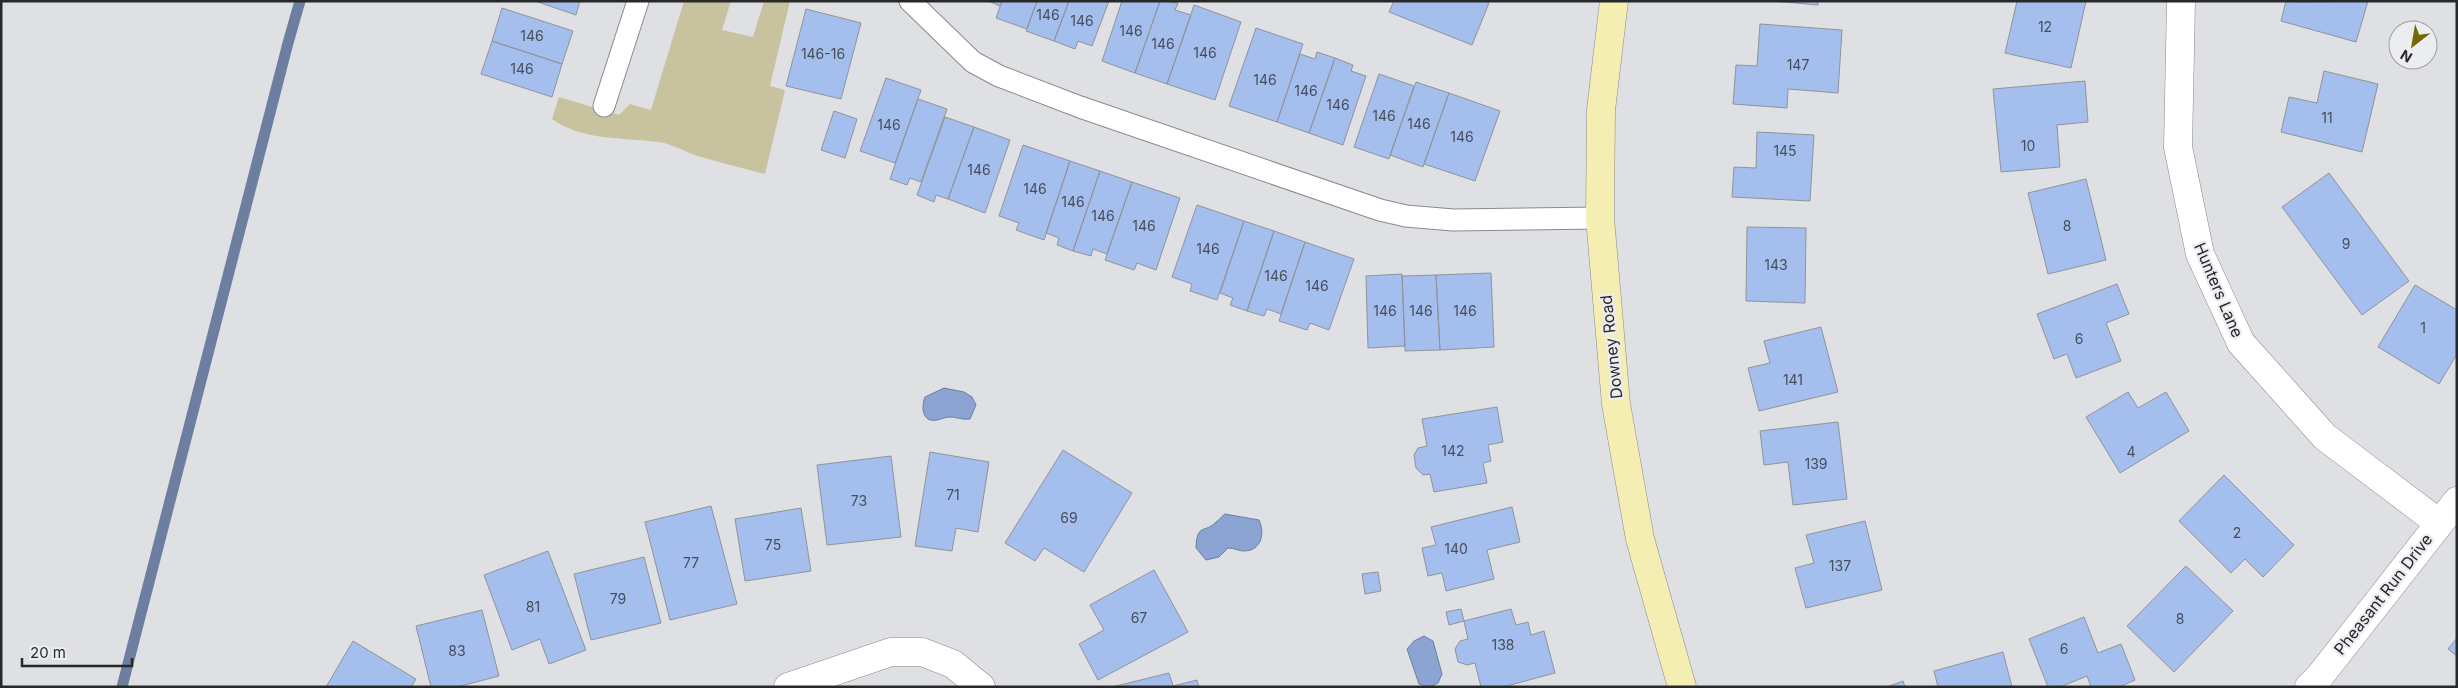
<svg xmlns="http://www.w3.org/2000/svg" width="2458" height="688" viewBox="0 0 2458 688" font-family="Inter,sans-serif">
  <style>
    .green { fill: #c8c29e }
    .water { fill: #8ba4d3; stroke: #6d7fa0 }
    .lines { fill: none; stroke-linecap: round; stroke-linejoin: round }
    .stream { stroke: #6d7fa0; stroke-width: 11 }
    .building { fill: #a4beee; stroke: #919397 }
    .service-casing { stroke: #888a8d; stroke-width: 23 }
    .minor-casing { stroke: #888a8d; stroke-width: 29 }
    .secondary-casing { stroke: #888a8d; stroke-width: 29 }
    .service { stroke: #fff; stroke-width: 21 }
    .minor { stroke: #fff; stroke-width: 28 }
    .secondary { stroke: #f5eeb2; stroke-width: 28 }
    .labels { text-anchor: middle; stroke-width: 4.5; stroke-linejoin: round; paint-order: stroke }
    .number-label { font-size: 14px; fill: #464e5a }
    .street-label { font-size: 16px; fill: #272829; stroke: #ebedf1 }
  </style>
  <rect width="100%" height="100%" fill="#dee0e4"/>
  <path class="green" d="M684 1H731L722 30 753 37 764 1H790L770 86 785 90 765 174C743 168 720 163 698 156 685 152 672 144 659 142 623 137 582 141 552 119L559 97 619 115 630 104 651 110Z"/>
  <path class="water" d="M944 388 964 392 972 397 976 405 970 419C961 420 957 417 950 417 945 417 942 419 937 420 922 423 921 407 925 397Z
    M1225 514 1259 520C1265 532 1262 551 1244 551 1239 551 1234 548 1228 548L1219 557 1206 560 1196 548C1197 522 1205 534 1216 522 1220 519 1221 517 1225 514Z
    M1424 636 1433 641 1442 674 1438 683 1430 687 1419 684 1407 649 1414 641Z"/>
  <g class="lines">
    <path class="stream" d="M122 687 288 43 300 1"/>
  </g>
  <path class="building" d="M535 1H580L576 15Z
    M988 1H1002L1000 6Z
    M1002 1H1037L1027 29 996 18Z
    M1037 1H1069L1054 41 1026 31Z
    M1069 1H1109L1092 46 1078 41 1075 49 1054 41Z
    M1122 1H1160L1135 73 1102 61Z
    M1160 1 1178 3 1175 10 1191 15 1167 84 1135 73Z
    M1394 1H1485L1489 3 1472 45 1389 12Z
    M1773 1H1818V5Z
    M2017 1H2086L2071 68 2005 53Z
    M2286 1 2300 2 2368 1 2356 42 2281 21Z
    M1194 5 1241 22 1215 100 1167 84Z
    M502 8 573 31 562 64 492 41Z
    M806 9 861 23 841 99 786 86Z
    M1760 24 1842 30 1838 93 1788 89 1787 108 1733 104 1736 65 1757 66Z
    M1256 28 1303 44 1277 122 1229 106Z
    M492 41 562 64 552 97 481 74Z
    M1317 52 1335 58 1309 133 1277 122 1300 54 1315 59Z
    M1335 58 1353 65 1351 71 1366 76 1343 145 1309 133Z
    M2324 71 2378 84 2362 152 2281 132 2289 97 2317 103Z
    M1379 74 1414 86 1389 159 1354 147Z
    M886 78 921 90 895 163 860 151Z
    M2085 81 2088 122 2057 125 2060 167 2001 172 1993 89Z
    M1416 82 1449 93 1423 167 1390 155Z
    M1449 93 1500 111 1475 181 1424 164Z
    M918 99 947 109 921 182 910 178 907 185 890 179Z
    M834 111 857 119 845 158 821 150Z
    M945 117 974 127 948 199 936 195 934 202 917 195Z
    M974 127 1010 140 985 213 948 199Z
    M1757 132 1814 135 1810 201 1732 197 1734 167 1756 168Z
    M1023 145 1070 161 1044 240 1016 230 1019 223 999 216Z
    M1070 161 1100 171 1073 251 1057 245 1059 238 1046 233Z
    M1100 171 1132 182 1107 254 1093 249 1091 256 1073 251Z
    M2329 173 2409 281 2362 315 2282 207Z
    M2086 179 2106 260 2048 274 2028 193Z
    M1132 182 1180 198 1156 270 1137 263 1134 270 1105 260Z
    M1197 205 1244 221 1217 300 1190 291 1192 284 1172 277Z
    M1244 221 1274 231 1247 311 1230 305 1233 298 1220 293Z
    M1747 227 1806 228 1805 303 1746 301Z
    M1274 231 1305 242 1281 314 1267 309 1264 316 1247 311Z
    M1305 242 1354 259 1329 330 1310 323 1307 330 1279 321Z
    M1491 273 1494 347 1440 350 1436 275Z
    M1402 274 1405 346 1368 348 1366 276Z
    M1436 275 1440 350 1405 351 1402 276Z
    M2117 284 2129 314 2106 323 2121 361 2076 378 2067 354 2054 359 2037 314Z
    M2415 285 2457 310V354L2439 384 2378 347Z
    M1821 327 1838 392 1759 411 1748 368 1770 363 1764 341Z
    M2128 392 2138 408 2166 392 2189 431 2120 473 2086 417Z
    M1497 407 1503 442 1488 445 1491 461 1483 463 1487 483 1434 492 1430 474 1423 475 1416 468 1414 455 1418 448 1427 446 1422 419Z
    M1838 422 1847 499 1793 505 1788 462 1764 465 1760 431Z
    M1063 450 1132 493 1084 572 1044 548 1035 561 1005 543Z
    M930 452 989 462 978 532 956 528 952 551 915 546Z
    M891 456 901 537 827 545 817 465Z
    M2224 475 2294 545 2263 577 2245 559 2231 573 2179 521Z
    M711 506 737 604 670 620 645 522Z
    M1512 507 1520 542 1487 550 1494 579 1446 591 1442 573 1428 576 1422 548 1436 545 1431 527Z
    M801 508 811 571 745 581 735 519Z
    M1865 521 1882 590 1806 608 1795 568 1814 563 1806 535Z
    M548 551 586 650 549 664 540 639 512 650 484 575Z
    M644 557 661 623 591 640 574 574Z
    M2186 566 2233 611 2174 672 2127 626Z
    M1154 570 1188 632 1098 680 1079 644 1104 630 1090 605Z
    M1378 572 1381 591 1365 594 1362 574Z
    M1461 609 1464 621 1449 625 1446 612Z
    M1511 609 1516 625 1528 622 1531 635 1544 631 1555 673 1503 687H1481L1475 663 1467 665 1458 662 1455 649 1460 641 1468 639 1464 621Z
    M482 610 499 676 457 687H431L416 626Z
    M2084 617 2098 653 2121 644 2135 680 2119 687H2091L2087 676 2060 687H2048L2029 639Z
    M2457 638V656L2448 649Z
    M353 641 416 679 411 687H326Z
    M2003 652 2012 687H1938L1934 671Z
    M1169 673 1173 686 1197 680 1199 687H1112Z
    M1903 681 1905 687H1887Z"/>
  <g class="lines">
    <defs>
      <path id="service" d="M910 1 973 62 999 76 1080 107 1380 210 1406 216 1453 220 1600 218
        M604 106 638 1"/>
      <path id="minor" d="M2181 1 2178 147 2200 254 2241 343 2325 437 2439 523
        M788 687 891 652H922L953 664 981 687
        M2309 687 2320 676 2457 501"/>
      <path id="secondary" d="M1614 1 1601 110 1600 218 1616 404 1640 539 1682 687"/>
    </defs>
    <use href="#service" class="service-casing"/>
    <use href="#minor" class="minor-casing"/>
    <use href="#secondary" class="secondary-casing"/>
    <use href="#service" class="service"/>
    <use href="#minor" class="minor"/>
    <use href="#secondary" class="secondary"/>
  </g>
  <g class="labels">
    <g class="number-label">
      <text x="1048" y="20">146</text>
      <text x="1082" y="26">146</text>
      <text x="2045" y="32">12</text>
      <text x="1131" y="36">146</text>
      <text x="532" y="41">146</text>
      <text x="1163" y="49">146</text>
      <text x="1205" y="58">146</text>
      <text x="823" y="59">146-16</text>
      <text x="1798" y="70">147</text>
      <text x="522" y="74">146</text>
      <text x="1265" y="85">146</text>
      <text x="1306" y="96">146</text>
      <text x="1338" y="110">146</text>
      <text x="1384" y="121">146</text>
      <text x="2327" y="123">11</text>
      <text x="1419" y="129">146</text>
      <text x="889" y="130">146</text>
      <text x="1462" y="142">146</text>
      <text x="2028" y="151">10</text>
      <text x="1785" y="156">145</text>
      <text x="979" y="175">146</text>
      <text x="1035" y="194">146</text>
      <text x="1073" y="207">146</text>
      <text x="1103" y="221">146</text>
      <text x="1144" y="231">146</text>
      <text x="2067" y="231">8</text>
      <text x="2346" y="249">9</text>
      <text x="1208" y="254">146</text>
      <text x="1776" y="270">143</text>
      <text x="1276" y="281">146</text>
      <text x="1317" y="291">146</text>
      <text x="1385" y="316">146</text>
      <text x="1421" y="316">146</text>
      <text x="1465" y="316">146</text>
      <text x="2423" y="333">1</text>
      <text x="2079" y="344">6</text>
      <text x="1793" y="385">141</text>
      <text x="1453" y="456">142</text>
      <text x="2131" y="457">4</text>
      <text x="1816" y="469">139</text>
      <text x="953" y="500">71</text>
      <text x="859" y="506">73</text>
      <text x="1069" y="523">69</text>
      <text x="2237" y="538">2</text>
      <text x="773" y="550">75</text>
      <text x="1456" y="554">140</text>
      <text x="691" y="568">77</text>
      <text x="1840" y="571">137</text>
      <text x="618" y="604">79</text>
      <text x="533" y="612">81</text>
      <text x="1139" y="623">67</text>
      <text x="2180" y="624">8</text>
      <text x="1503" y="650">138</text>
      <text x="2064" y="654">6</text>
      <text x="457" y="656">83</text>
    </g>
    <g class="street-label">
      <text transform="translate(2219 290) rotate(67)" y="6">Hunters Lane</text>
      <text transform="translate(1611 347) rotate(-96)" y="6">Downey Road</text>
      <text transform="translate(2383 594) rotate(-52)" y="6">Pheasant Run Drive</text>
    </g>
  </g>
  <rect width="2458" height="688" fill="none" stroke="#272829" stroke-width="5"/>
  <g transform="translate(2413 45) rotate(211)"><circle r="24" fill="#ebedf1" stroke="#9d9ea1"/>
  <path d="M0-4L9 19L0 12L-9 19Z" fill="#766800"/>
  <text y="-8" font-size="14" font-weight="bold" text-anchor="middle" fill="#272829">N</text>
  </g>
  <path d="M22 658v8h110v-8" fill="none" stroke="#272829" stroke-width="2.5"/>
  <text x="30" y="658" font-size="15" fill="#272829" stroke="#ebedf1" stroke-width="4" paint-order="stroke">20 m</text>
</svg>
